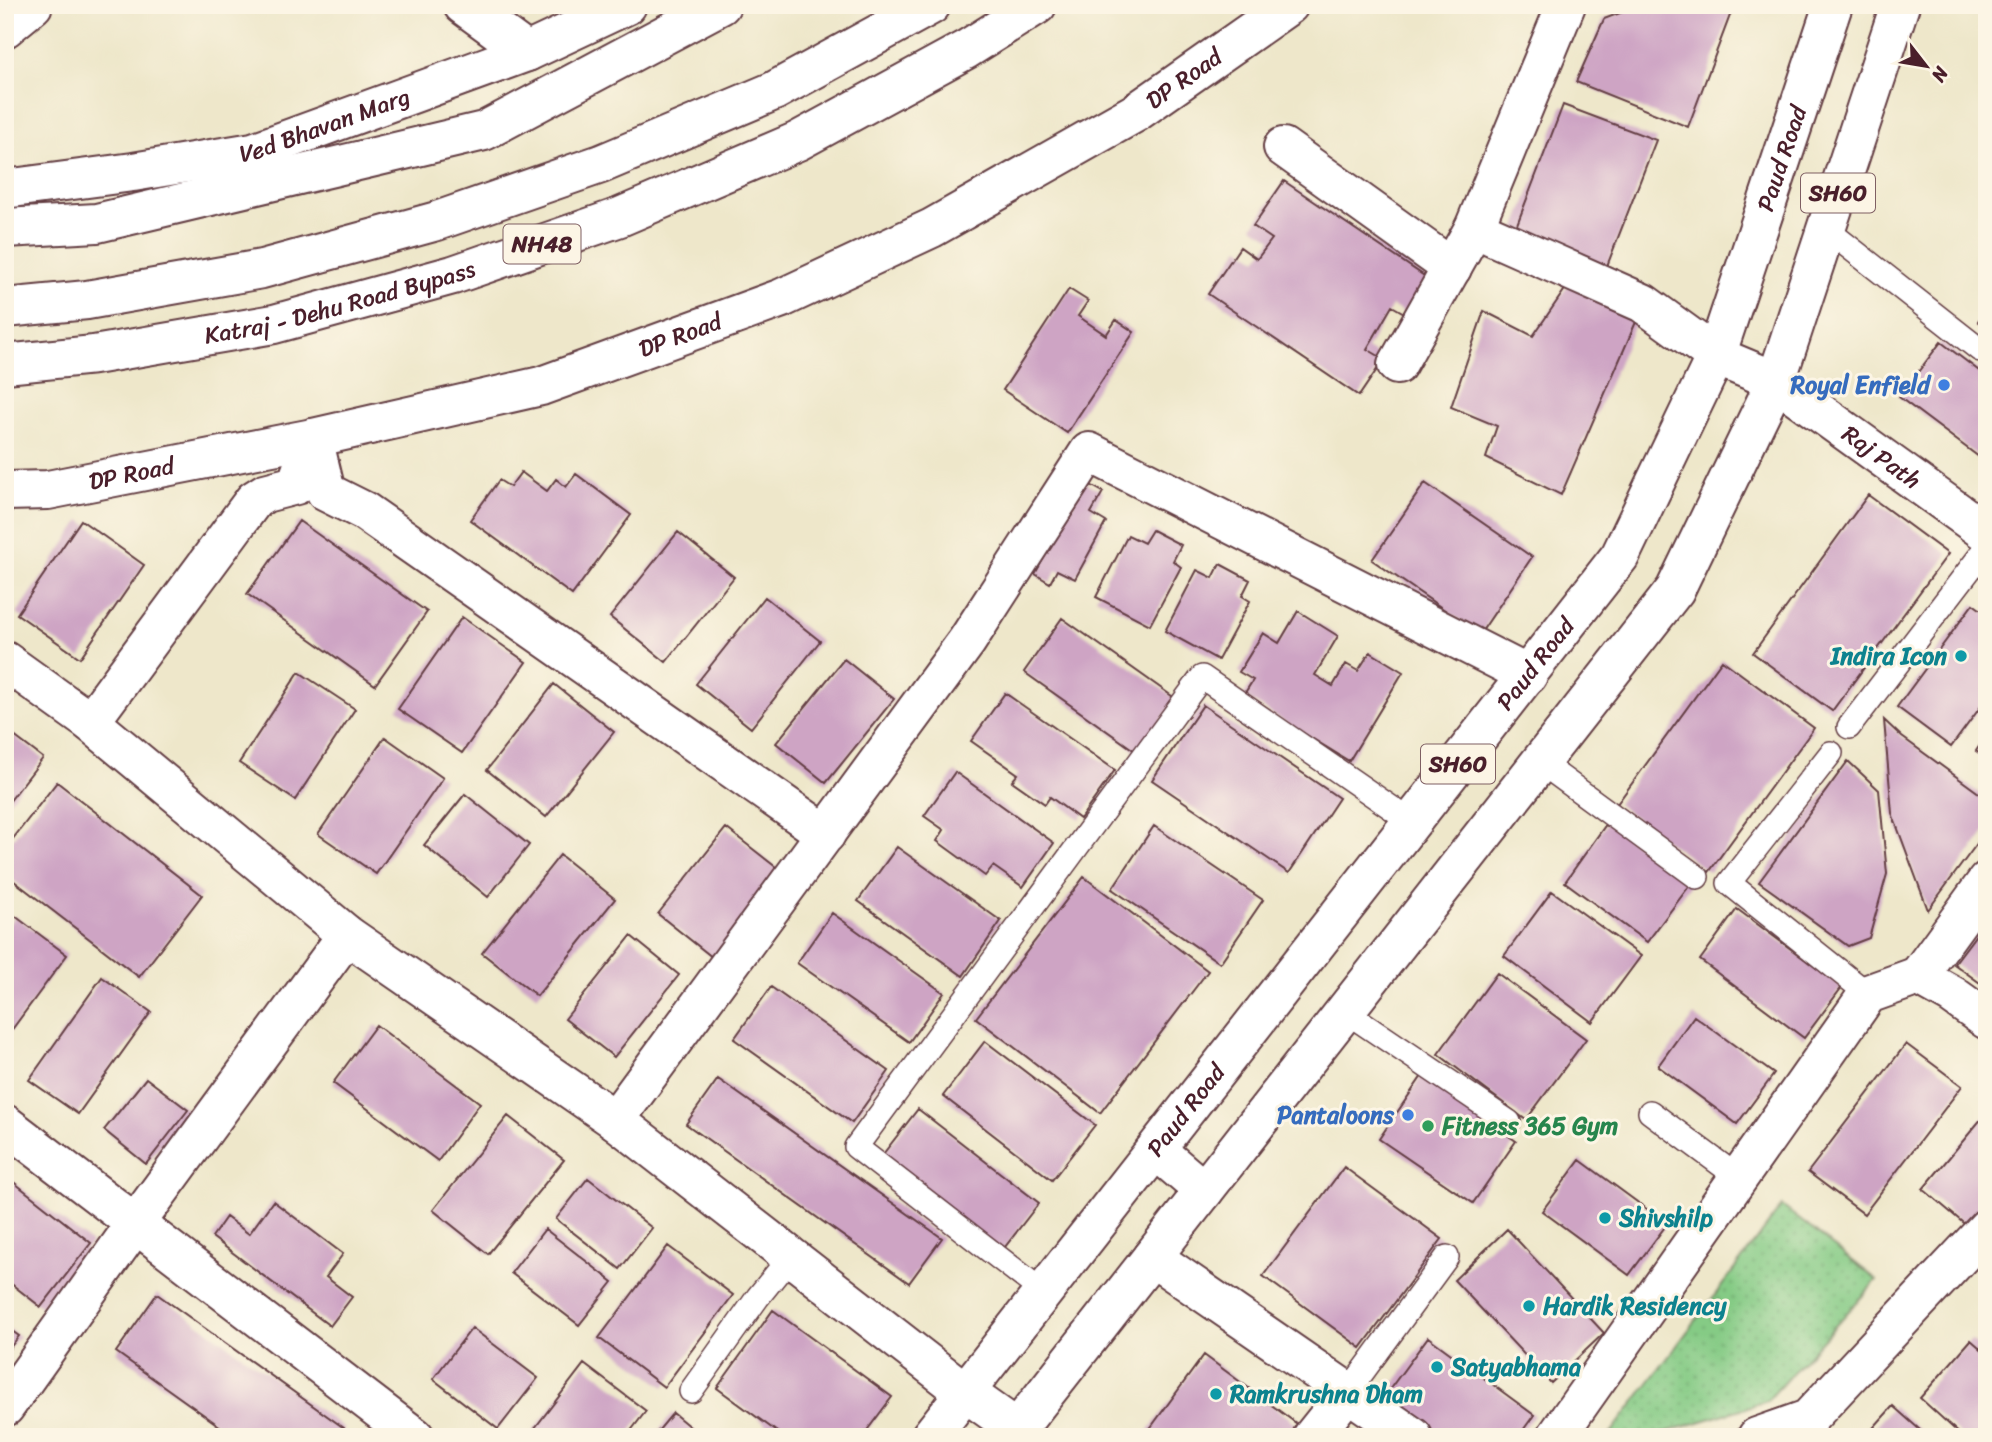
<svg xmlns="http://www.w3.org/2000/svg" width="1992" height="1442" viewBox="0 0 1992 1442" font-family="Sriracha,sans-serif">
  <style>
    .park { fill: url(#park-dots); stroke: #687558; stroke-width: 2 }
    .building { fill: #cea4c4 }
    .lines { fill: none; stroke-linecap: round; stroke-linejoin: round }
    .service-casing { stroke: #633d43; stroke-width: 26 }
    .minor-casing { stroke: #633d43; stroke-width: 42 }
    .tertiary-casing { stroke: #633d43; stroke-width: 42 }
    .primary-casing { stroke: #633d43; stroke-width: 42 }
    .trunk-casing { stroke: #633d43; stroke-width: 42 }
    .service { stroke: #fff; stroke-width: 23 }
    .minor { stroke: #fff; stroke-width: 38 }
    .tertiary { stroke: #fff; stroke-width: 38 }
    .primary { stroke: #fff; stroke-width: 38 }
    .trunk { stroke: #fff; stroke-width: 38 }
    .shop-dot { fill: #3f7fe0; stroke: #fcf5e5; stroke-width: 2.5 }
    .culture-dot { fill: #0f9aa8; stroke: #fcf5e5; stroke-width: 2.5 }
    .leisure-dot { fill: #2e9e5b; stroke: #fcf5e5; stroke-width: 2.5 }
    .labels { text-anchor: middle; stroke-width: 6; stroke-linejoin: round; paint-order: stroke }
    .shield { fill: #fcf5e5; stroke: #7f5f63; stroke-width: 2 }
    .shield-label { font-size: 23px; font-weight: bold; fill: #4a1f2b }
    .street-label { font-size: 24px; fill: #4a1f2b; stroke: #fcf5e5 }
    .shop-label { font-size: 24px; font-weight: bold; fill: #366cbe; stroke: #fcf5e5; text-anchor: end }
    .culture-label { font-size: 24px; font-weight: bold; fill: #0d838f; stroke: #fcf5e5; text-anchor: start }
    .leisure-label { font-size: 24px; font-weight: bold; fill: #27864d; stroke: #fcf5e5; text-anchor: start }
  </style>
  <defs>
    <pattern id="park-dots" width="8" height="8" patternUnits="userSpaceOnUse" patternTransform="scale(1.75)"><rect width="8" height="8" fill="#85cb85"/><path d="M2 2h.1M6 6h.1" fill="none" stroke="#74ae73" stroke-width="1.8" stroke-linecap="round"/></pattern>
  </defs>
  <rect width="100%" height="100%" fill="#fcf5e5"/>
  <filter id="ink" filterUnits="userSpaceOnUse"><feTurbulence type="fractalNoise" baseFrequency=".0143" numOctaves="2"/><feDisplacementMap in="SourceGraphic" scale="14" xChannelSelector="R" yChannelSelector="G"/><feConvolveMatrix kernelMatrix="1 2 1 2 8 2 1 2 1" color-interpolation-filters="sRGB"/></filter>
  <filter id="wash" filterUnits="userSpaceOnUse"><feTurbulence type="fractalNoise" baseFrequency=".00686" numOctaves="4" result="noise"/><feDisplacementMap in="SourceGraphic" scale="28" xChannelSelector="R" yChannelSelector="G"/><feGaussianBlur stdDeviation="1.57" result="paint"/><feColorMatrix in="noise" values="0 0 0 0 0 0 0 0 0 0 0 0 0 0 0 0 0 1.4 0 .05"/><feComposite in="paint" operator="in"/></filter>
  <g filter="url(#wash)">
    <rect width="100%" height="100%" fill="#eee7ca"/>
    <path class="park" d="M1782 1206 1877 1280 1767 1401 1650 1437H1608Z"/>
    <g id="blocks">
      <path class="building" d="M1641 5H1719L1732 10 1688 127 1576 82 1604 19Z
        M1563 105 1656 140 1605 271 1513 235Z
        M1284 181 1436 284 1406 314 1392 306 1367 349 1384 359 1359 396 1208 294 1240 247 1257 259 1272 239 1253 226Z
        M1568 285 1639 315 1561 495 1486 458 1497 426 1451 407 1484 311 1533 336Z
        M1069 289 1088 301 1078 316 1106 335 1116 320 1134 332 1067 433 1003 390Z
        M1987 308V328L1978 321Z
        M1941 342 1987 377V463L1899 397Z
        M521 472 547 491 556 479 566 487 576 474 631 515 572 595 470 520 499 480 510 487Z
        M1085 482 1103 492 1091 513 1106 522 1075 579 1057 570 1050 583 1035 574Z
        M1425 483 1532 557 1480 634 1372 560Z
        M1868 495 1948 554 1832 711 1753 653Z
        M81 520 144 565 80 658 17 614Z
        M299 521 427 612 375 685 247 594Z
        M1152 530 1181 545 1173 561 1181 567 1150 625 1096 597 1128 535 1144 543Z
        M678 532 734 577 666 662 610 617Z
        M1220 564 1250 580 1242 596 1250 601 1218 660 1165 631 1197 570 1213 578Z
        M765 597 820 641 751 728 696 684Z
        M1973 604 1987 614V698L1951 747 1897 707Z
        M1298 611 1338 636 1315 675 1333 686 1346 664 1358 671 1370 652 1403 672 1349 761 1243 696 1253 680 1239 672 1263 633 1279 643Z
        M462 617 526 662 462 753 398 709Z
        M1062 618 1176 699 1138 753 1024 672Z
        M844 659 894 699 826 783 776 743Z
        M1722 660 1814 728 1709 872 1617 804Z
        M299 672 355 709 295 800 239 763Z
        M554 684 614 732 546 817 487 770Z
        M1005 693 1115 770 1080 819 1050 797 1045 804 1012 781 1018 774 971 741Z
        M1203 705 1339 798 1289 873 1152 780Z
        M1884 720 1902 737 1987 799V830L1928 910 1892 813Z
        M5 729 43 758 5 807Z
        M1987 735V759L1976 751Z
        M385 737 443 778 376 874 318 834Z
        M1848 761 1879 790 1887 874 1869 938 1848 946 1759 882Z
        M955 772 1054 843 1023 887 993 866 985 876 937 841 944 830 924 816Z
        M57 782 202 895 139 977 5 874V849Z
        M465 794 529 845 488 897 424 845Z
        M1607 823 1690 885 1647 942 1565 882Z
        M1154 826 1263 900 1220 963 1112 889Z
        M726 828 786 875 717 961 658 914Z
        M897 847 1001 921 963 976 858 901Z
        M560 855 615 899 537 996 482 953Z
        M1084 877 1208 971 1100 1113 976 1018Z
        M1552 891 1641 956 1592 1022 1504 956Z
        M1737 909 1842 987 1804 1038 1700 960Z
        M832 913 944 993 909 1042 797 963Z
        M15 916 67 955 5 1039V929Z
        M1987 920V988L1954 964Z
        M631 936 679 975 614 1057 565 1019Z
        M1497 973 1586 1039 1526 1120 1438 1054Z
        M102 977 151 1012 78 1114 29 1080Z
        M771 987 889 1071 852 1123 734 1039Z
        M1694 1016 1774 1074 1737 1124 1658 1066Z
        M376 1025 480 1103 438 1161 333 1083Z
        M985 1041 1095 1125 1052 1180 943 1096Z
        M1906 1044 1962 1086 1864 1214 1808 1172Z
        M1422 1076 1516 1141 1473 1203 1379 1139Z
        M146 1078 188 1110 146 1164 104 1130Z
        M718 1079 942 1238 909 1283 686 1124Z
        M918 1109 1039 1203 1001 1252 880 1158Z
        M1987 1112V1204L1968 1227 1923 1189Z
        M508 1116 564 1160 488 1254 433 1210Z
        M1580 1160 1667 1224 1629 1275 1542 1211Z
        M1344 1167 1442 1239 1361 1348 1263 1276Z
        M588 1178 652 1228 620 1269 556 1219Z
        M11 1180 91 1243 41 1307 5 1279V1188Z
        M273 1201 343 1254 326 1277 352 1297 330 1326 212 1237 226 1217 249 1234Z
        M545 1229 613 1282 579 1325 511 1273Z
        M1507 1229 1604 1333 1551 1383 1454 1280Z
        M668 1246 733 1295 664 1387 599 1338Z
        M157 1294 344 1428 338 1437H235L116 1352Z
        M773 1310 892 1397 862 1437H784L717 1388Z
        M5 1326 19 1336 5 1354Z
        M472 1328 538 1378 498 1429 433 1379Z
        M1428 1337 1534 1415 1518 1437H1437L1384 1397Z
        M1971 1340 1987 1354V1437H1963L1920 1398Z
        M1204 1355 1308 1432 1305 1437H1150L1146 1434Z
        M584 1364 646 1411 626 1437H528Z
        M1893 1406 1928 1437H1865Z
        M673 1413 702 1437H653Z"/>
    </g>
  </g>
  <g filter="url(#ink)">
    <use href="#blocks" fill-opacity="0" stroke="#633d43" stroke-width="2"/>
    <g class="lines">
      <defs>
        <path id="service" d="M1826 229 1980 350
          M1849 727 1987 547
          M1831 753 1729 883 1868 994
          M1540 762 1697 877
          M1345 1011 1509 1122
          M1650 1112 1739 1178
          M1043 1292 856 1147 1202 677 1412 822
          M691 1391 758 1297 791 1256
          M1348 1392 1447 1257"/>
        <g id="minor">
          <path d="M463 5 527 52"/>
          <path d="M5 28 33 5"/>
          <path d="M1283 147 1452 268"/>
          <path id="s1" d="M5 189 133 172 253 152 527 52 627 5"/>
          <path d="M1474 228 1643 303 1716 356"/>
          <path d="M1397 365 1474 228 1566 5"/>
          <path id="s2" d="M1776 381 1987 533"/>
          <path d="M5 661 90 722 347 935 615 1120 965 1392 1017 1429"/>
          <path d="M90 722 254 500 265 493 296 485 313 438 326 492 364 511 826 834"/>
          <path d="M1918 976 1987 881"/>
          <path d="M615 1120 967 641 1089 452 1528 675"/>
          <path d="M5 1124 415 1437"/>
          <path d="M1152 1257 1413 1437"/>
          <path d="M5 1407 136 1223 347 935"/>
          <path d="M1312 1437 1348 1392"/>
          <path d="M1556 1437 1868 994 1918 976 1952 995 1987 1020"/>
          <path d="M1757 1437 1808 1419 1987 1228"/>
        </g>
        <g id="tertiary">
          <path d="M5 228 97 223 484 131 721 5"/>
          <path id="s3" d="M5 491 48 490 313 438 541 386 782 298 932 228 1135 113 1289 5"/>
        </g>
        <g id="primary">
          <path d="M1716 356 1776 381"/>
          <path d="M1156 1150 1204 1191"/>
          <path id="s4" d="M930 1437 1620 556 1716 356 1833 5"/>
          <path d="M1011 1437 1675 590 1776 381 1900 5"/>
        </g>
        <g id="trunk">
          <path d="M5 308 87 300 262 269 437 221 601 164 774 91 931 5"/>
          <path id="s5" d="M5 364 94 355 274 324 453 275 620 217 798 141 967 49 1037 5"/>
        </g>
      </defs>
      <use href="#service" class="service-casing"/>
      <use href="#minor" class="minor-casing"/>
      <use href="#tertiary" class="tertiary-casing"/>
      <use href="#primary" class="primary-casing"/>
      <use href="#trunk" class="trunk-casing"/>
      <use href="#service" class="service"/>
      <use href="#minor" class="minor"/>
      <use href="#tertiary" class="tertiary"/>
      <use href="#primary" class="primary"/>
      <use href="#trunk" class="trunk"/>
    </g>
  </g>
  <g class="shop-dot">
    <circle cx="1944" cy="385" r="7"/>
    <circle cx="1408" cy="1115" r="7"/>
  </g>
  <g class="culture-dot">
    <circle cx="1961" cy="656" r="7"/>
    <circle cx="1605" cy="1218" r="7"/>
    <circle cx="1529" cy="1306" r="7"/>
    <circle cx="1437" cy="1367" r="7"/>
    <circle cx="1216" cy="1394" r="7"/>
  </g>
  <circle class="leisure-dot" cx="1428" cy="1126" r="7"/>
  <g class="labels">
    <g class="shield">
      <rect x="1801" y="173.5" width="74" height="39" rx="5"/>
      <rect x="503.5" y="224.5" width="77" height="39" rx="5"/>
      <rect x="1421" y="744.5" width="74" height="39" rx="5"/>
    </g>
    <g class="shield-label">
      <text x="1838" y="201">SH60</text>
      <text x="542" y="252">NH48</text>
      <text x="1458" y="772">SH60</text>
    </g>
    <g class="street-label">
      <text dy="8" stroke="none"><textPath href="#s3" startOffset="1262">DP Road</textPath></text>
      <text dy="8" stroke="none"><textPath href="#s1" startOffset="327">Ved Bhavan Marg</textPath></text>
      <text dy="8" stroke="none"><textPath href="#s4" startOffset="1549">Paud Road</textPath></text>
      <text dy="8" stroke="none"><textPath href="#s5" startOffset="341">Katraj - Dehu Road Bypass</textPath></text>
      <text dy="8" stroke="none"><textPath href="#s3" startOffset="695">DP Road</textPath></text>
      <text dy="8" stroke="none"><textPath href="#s2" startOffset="130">Raj Path</textPath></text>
      <text dy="8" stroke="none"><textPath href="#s3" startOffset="128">DP Road</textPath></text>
      <text dy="8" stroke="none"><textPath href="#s4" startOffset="982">Paud Road</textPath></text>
      <text dy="8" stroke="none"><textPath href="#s4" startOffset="415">Paud Road</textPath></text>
    </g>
    <g class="shop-label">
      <text x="1930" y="393">Royal Enfield</text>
      <text x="1394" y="1123">Pantaloons</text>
    </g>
    <g class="culture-label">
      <text x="1947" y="664" text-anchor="end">Indira Icon</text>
      <text x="1619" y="1226">Shivshilp</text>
      <text x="1543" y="1314">Hardik Residency</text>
      <text x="1451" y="1375">Satyabhama</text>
      <text x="1230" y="1402">Ramkrushna Dham</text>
    </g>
    <g class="leisure-label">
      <text x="1442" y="1134">Fitness 365 Gym</text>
    </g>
  </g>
  <rect width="1992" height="1442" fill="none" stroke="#fcf5e5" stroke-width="28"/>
  <g transform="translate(1926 66) rotate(121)" stroke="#fcf5e5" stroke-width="5" paint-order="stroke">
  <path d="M0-5L12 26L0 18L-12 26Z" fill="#4a1f2b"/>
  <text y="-10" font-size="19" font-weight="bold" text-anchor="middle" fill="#4a1f2b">N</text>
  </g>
</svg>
